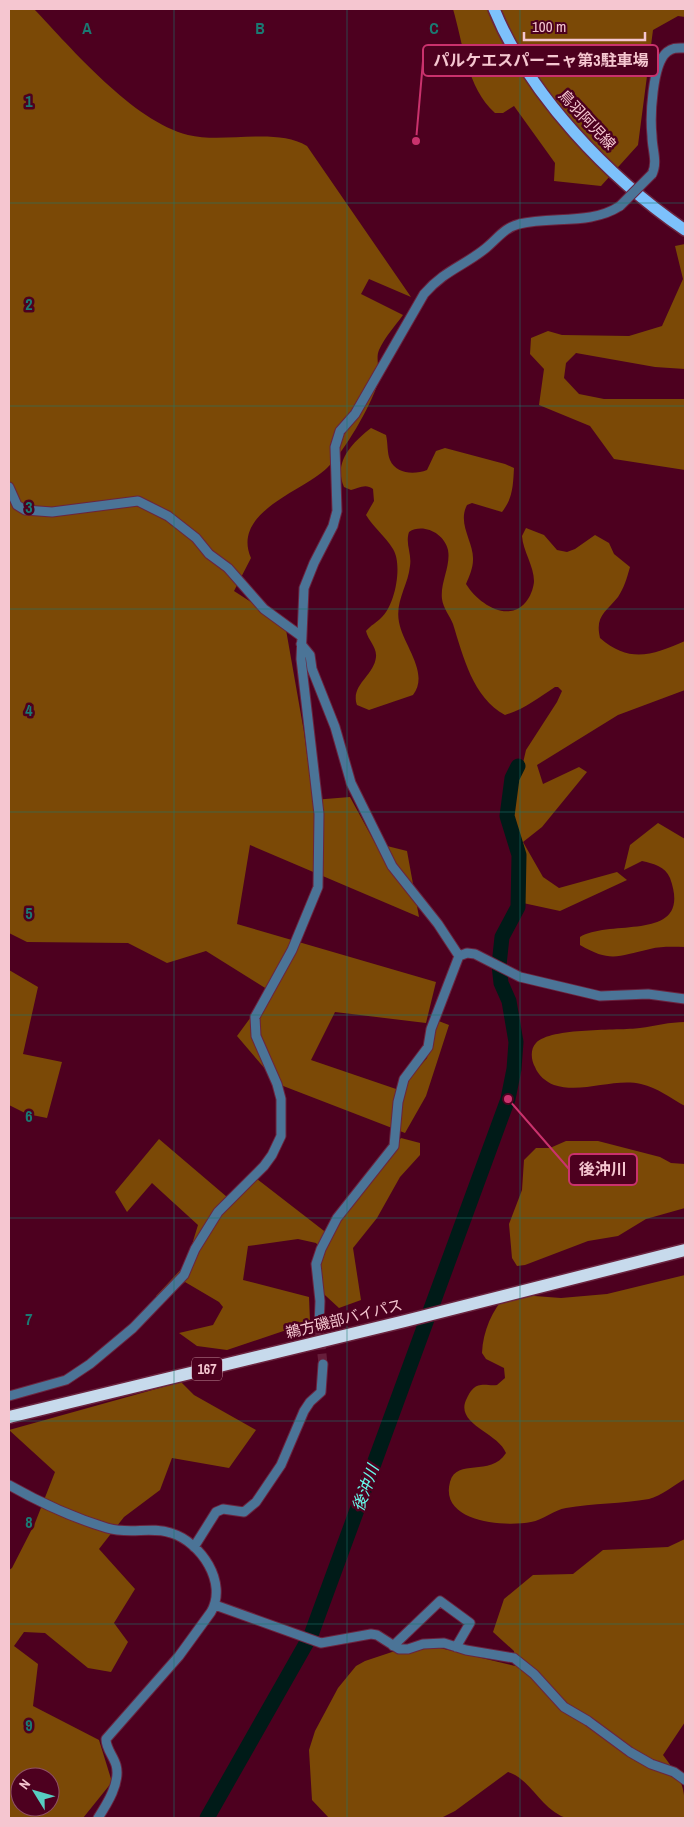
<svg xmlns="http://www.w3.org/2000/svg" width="694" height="1827" viewBox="0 0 694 1827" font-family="'Archivo Narrow','Noto Sans JP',sans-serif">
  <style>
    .forest { fill: #7b4906; fill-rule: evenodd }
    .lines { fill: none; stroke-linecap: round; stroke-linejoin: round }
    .river { stroke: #001b18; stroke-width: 15 }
    .minor-tunnel { stroke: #661e3a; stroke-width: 9; stroke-dasharray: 9 4.5; stroke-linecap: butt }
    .minor-casing { stroke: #6b243f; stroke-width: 11 }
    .major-casing { stroke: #6b243f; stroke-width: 14 }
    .highway-casing { stroke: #6b243f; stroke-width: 15 }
    .minor { stroke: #4b7497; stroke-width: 9 }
    .major { stroke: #7dc1fb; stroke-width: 11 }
    .highway { stroke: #c7daec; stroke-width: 12 }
    .minor-bridge-casing { stroke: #6b243f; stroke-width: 11; stroke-linecap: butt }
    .minor-bridge { stroke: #4b7497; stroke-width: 9 }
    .grid { fill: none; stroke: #1a7a73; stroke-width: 1; stroke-opacity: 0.55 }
    .labels { text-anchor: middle; stroke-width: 5; stroke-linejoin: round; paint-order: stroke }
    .shield { fill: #4d001f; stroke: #c38b9b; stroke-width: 1 }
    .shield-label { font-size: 14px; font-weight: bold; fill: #f5c6d0 }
    .street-label { font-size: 15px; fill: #f5c6d0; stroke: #4d001f }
    .water-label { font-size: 16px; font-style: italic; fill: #66fbeb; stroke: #4d001f }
    .grid-label { font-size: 16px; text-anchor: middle; font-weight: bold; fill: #1a7a73; stroke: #4d001f; stroke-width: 5; stroke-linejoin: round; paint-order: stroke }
    .leader { fill: none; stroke: #ca326d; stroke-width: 2 }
    .callout-dot { fill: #ca326d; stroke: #4d001f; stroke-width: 2 }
    .callout { fill: #4d001f; stroke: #ca326d; stroke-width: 2 }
    .callout-label { font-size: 16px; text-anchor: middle; font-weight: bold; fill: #f5c6d0 }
  </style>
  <rect width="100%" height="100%" fill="#4d001f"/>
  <path class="forest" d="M9 9H34C72 49 133 121 188 135 224 144 275 127 307 146L411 297 369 279 361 294 403 315C395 326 385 337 379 350 375 359 381 373 378 383 370 407 345 451 327 468 302 492 231 512 251 558L234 591 285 624 304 732 313 800 350 797 375 843 407 851 419 917 250 845 237 924 436 982 426 1023 335 1012 311 1060 399 1090 427 1058 436 1020 449 1025 426 1096 405 1133 278 1084 237 1036 270 991 206 951 167 963 128 943 27 942 9 933Z
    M453 9H685V17L678 16 653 30 638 145 601 186 554 181 555 163 514 106 503 113H495C467 88 463 43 453 9Z
    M685 244V369L655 367 576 353 566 363 564 378 579 394 604 399H685V470L614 459 590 426 539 405 544 369 530 354 531 338 548 331 562 335 629 336 662 326 683 279 675 246Z
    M371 428 386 435C388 443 387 453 390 460 396 474 414 475 427 470L436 451 445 448 505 464 514 468C513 485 513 498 502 512L472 503 467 505C457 524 474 542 473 560 473 568 469 577 466 584 479 605 511 625 528 599 531 595 534 586 534 581 534 566 523 551 522 536L526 528 544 535 557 550 567 552 575 549 595 535 609 543 614 554 630 567C627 578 624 588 618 597 605 613 595 616 600 638 630 664 653 655 685 641V690L618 715 537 765 543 784 579 767 587 772 542 827 523 842 543 877 559 888 617 872 627 880 560 911 523 903 524 864 513 815 516 793 526 750 557 702 562 691 558 687H555C538 698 525 709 505 715 473 698 463 656 453 624 450 616 443 608 442 599 440 583 451 566 448 550 444 533 423 523 409 532 405 544 412 553 410 566 408 586 395 601 399 622 403 645 430 673 413 695L369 710 357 705C350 685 374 676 376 657 377 647 368 640 366 631 371 625 376 623 381 618 395 606 403 565 393 549 385 536 374 528 366 515L374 501 373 489C366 483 358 488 351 490L344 487C333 462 352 443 371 428Z
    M658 823 685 839V947C674 947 662 946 650 949 618 956 611 963 580 945V937C611 918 694 944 670 878 665 866 654 864 642 861L624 870 630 845Z
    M9 970 38 987 23 1054 62 1062 47 1118 27 1114 9 1105Z
    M685 1022V1106C670 1098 658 1088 641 1084 613 1078 582 1094 554 1085 546 1082 538 1075 535 1067 531 1060 530 1049 536 1043 551 1027 618 1031 640 1028 655 1026 670 1022 685 1022Z
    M401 1138 420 1143V1155L400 1177 377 1218 353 1248 361 1300 339 1308 314 1285 320 1248 316 1243 298 1239 248 1246 243 1280 309 1297 310 1322 227 1350 197 1346 179 1333 213 1325 223 1307 219 1302 185 1282 161 1301 156 1296 186 1264 198 1225 152 1183 127 1212 115 1192 159 1139 227 1197 257 1179 328 1234Z
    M566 1141H598L660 1157 671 1163 685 1164V1208L646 1219 618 1236 588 1241 525 1265 517 1266 512 1258 509 1224 522 1190 524 1160 536 1148H550Z
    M685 1275V1479C674 1485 661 1496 649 1499 622 1504 593 1503 566 1508 554 1510 543 1520 531 1522 506 1527 439 1523 450 1482 457 1457 490 1478 506 1453 498 1432 453 1424 467 1398 470 1392 473 1386 481 1385 486 1384 491 1386 497 1385L505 1378 504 1368 486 1359 482 1353C483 1331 492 1310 507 1294L561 1298 607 1294Z
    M181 1382 194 1395 256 1430 229 1468 172 1458 160 1490 124 1517 99 1549 135 1589 114 1623 128 1642 111 1672 88 1668 45 1633 24 1632 14 1646 38 1664 33 1706 99 1740 112 1782 83 1818H9V1570L12 1568 35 1523 55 1472 9 1430ZM20 1777H50V1807H20Z
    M685 1539V1722L663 1755C683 1782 685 1785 685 1818 664 1818 575 1823 561 1816 538 1804 530 1779 508 1772L455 1811 441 1818H329L312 1800 309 1750 315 1731 338 1688 356 1666 365 1661 419 1643 515 1666 514 1651 493 1632 504 1599 533 1575 573 1574 603 1550 668 1547Z"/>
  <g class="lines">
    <path class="river" d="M207 1818 311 1635 508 1099 514 1069 516 1042 509 1001 501 983 499 965 502 937 518 907 519 855 507 816 512 778 518 766"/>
    <path class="minor-tunnel" d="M319 1327 323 1364"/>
    <defs>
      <path id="minor" d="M652 174C658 162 652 149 652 136 650 117 652 64 667 52 673 47 678 48 685 48
        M9 487 17 505 25 510 52 512 138 501 168 516 196 538 209 554 228 568 264 609 301 636
        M301 644 310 655 312 669 335 727 351 783 392 866 438 924 459 956
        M319 1327 320 1301 316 1264 321 1249 337 1218 394 1146 398 1102 404 1079 428 1047 431 1029 459 956 467 953 475 954 520 977 600 996 648 994 685 999
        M9 1396 66 1380 90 1364 133 1328 184 1275 195 1249 218 1212 264 1166 272 1155 281 1136V1099L277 1084 256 1036 255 1017 292 950 318 887 319 814 301 659 304 588 314 563 333 526 337 511 335 447 340 431 355 414 424 294C445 270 464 266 486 248 498 238 504 228 519 224 553 216 591 225 620 206
        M9 1485C39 1502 74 1518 107 1528 130 1535 151 1526 171 1533 201 1542 228 1583 211 1612L179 1656 106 1739C106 1749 113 1755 116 1765 121 1782 107 1804 98 1818
        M194 1547 216 1512 223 1509 244 1512 256 1502 281 1465 304 1411 310 1402 321 1392 323 1364
        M215 1605 321 1643 371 1634 377 1635 399 1649H408L423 1644 444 1643 466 1650 514 1658 534 1674 564 1707 588 1721 630 1752 651 1764 674 1772 685 1780
        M393 1646 440 1601 470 1623 456 1647"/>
      <path id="major" d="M494 9C529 95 609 178 685 230"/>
      <path id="highway" d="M9 1417 405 1321 685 1250"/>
    </defs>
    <use href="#minor" class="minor-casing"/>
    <use href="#major" class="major-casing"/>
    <use href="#highway" class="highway-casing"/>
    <use href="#minor" class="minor"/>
    <use href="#major" class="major"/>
    <use href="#highway" class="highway"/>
    <defs>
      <path id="minor-bridge" d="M620 206 652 174"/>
    </defs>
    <use href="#minor-bridge" class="minor-bridge-casing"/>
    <use href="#minor-bridge" class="minor-bridge"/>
  </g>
  <path class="grid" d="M174 9V1818M347 9V1818M520 9V1818M9 203H685M9 406H685M9 609H685M9 812H685M9 1015H685M9 1218H685M9 1421H685M9 1624H685"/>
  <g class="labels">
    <rect class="shield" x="192" y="1357.5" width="30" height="23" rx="4"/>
    <g class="shield-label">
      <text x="207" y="1374">167</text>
    </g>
    <g class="street-label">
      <text transform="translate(587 120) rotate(47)" y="5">鳥羽阿児線</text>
      <text transform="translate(344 1319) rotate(-14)" y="5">鵜方磯部バイパス</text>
    </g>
    <g class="water-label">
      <text transform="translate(365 1488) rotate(-70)" y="6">後沖川</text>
    </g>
  </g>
  <g class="grid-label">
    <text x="87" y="34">A</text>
    <text x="260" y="34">B</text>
    <text x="434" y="34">C</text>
    <text x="29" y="107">1</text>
    <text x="29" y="310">2</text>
    <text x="29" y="513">3</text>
    <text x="29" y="716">4</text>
    <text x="29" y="919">5</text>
    <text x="29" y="1122">6</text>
    <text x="29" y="1325">7</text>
    <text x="29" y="1528">8</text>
    <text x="29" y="1731">9</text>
  </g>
  <path class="leader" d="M416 141L423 61M508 1099L569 1169"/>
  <g class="callout-dot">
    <circle cx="416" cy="141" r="5"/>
    <circle cx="508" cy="1099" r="5"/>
  </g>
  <g class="callout">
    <rect x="423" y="45" width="235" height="31" rx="5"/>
    <rect x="569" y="1154" width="68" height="31" rx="5"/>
  </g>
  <g class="callout-label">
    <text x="541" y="66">パルケエスパーニャ第3駐車場</text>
    <text x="603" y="1175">後沖川</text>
  </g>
  <rect width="694" height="1827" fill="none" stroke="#f5c6d0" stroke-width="20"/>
  <g transform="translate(35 1792) rotate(307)"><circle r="24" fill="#4d001f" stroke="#904f66"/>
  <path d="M0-4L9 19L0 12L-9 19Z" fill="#57cec1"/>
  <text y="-8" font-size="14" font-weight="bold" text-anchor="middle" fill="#f5c6d0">N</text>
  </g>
  <path d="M524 32v8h121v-8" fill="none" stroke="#f5c6d0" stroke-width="2.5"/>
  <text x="532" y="32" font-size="15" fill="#f5c6d0" stroke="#4d001f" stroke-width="4" paint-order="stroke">100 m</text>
</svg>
